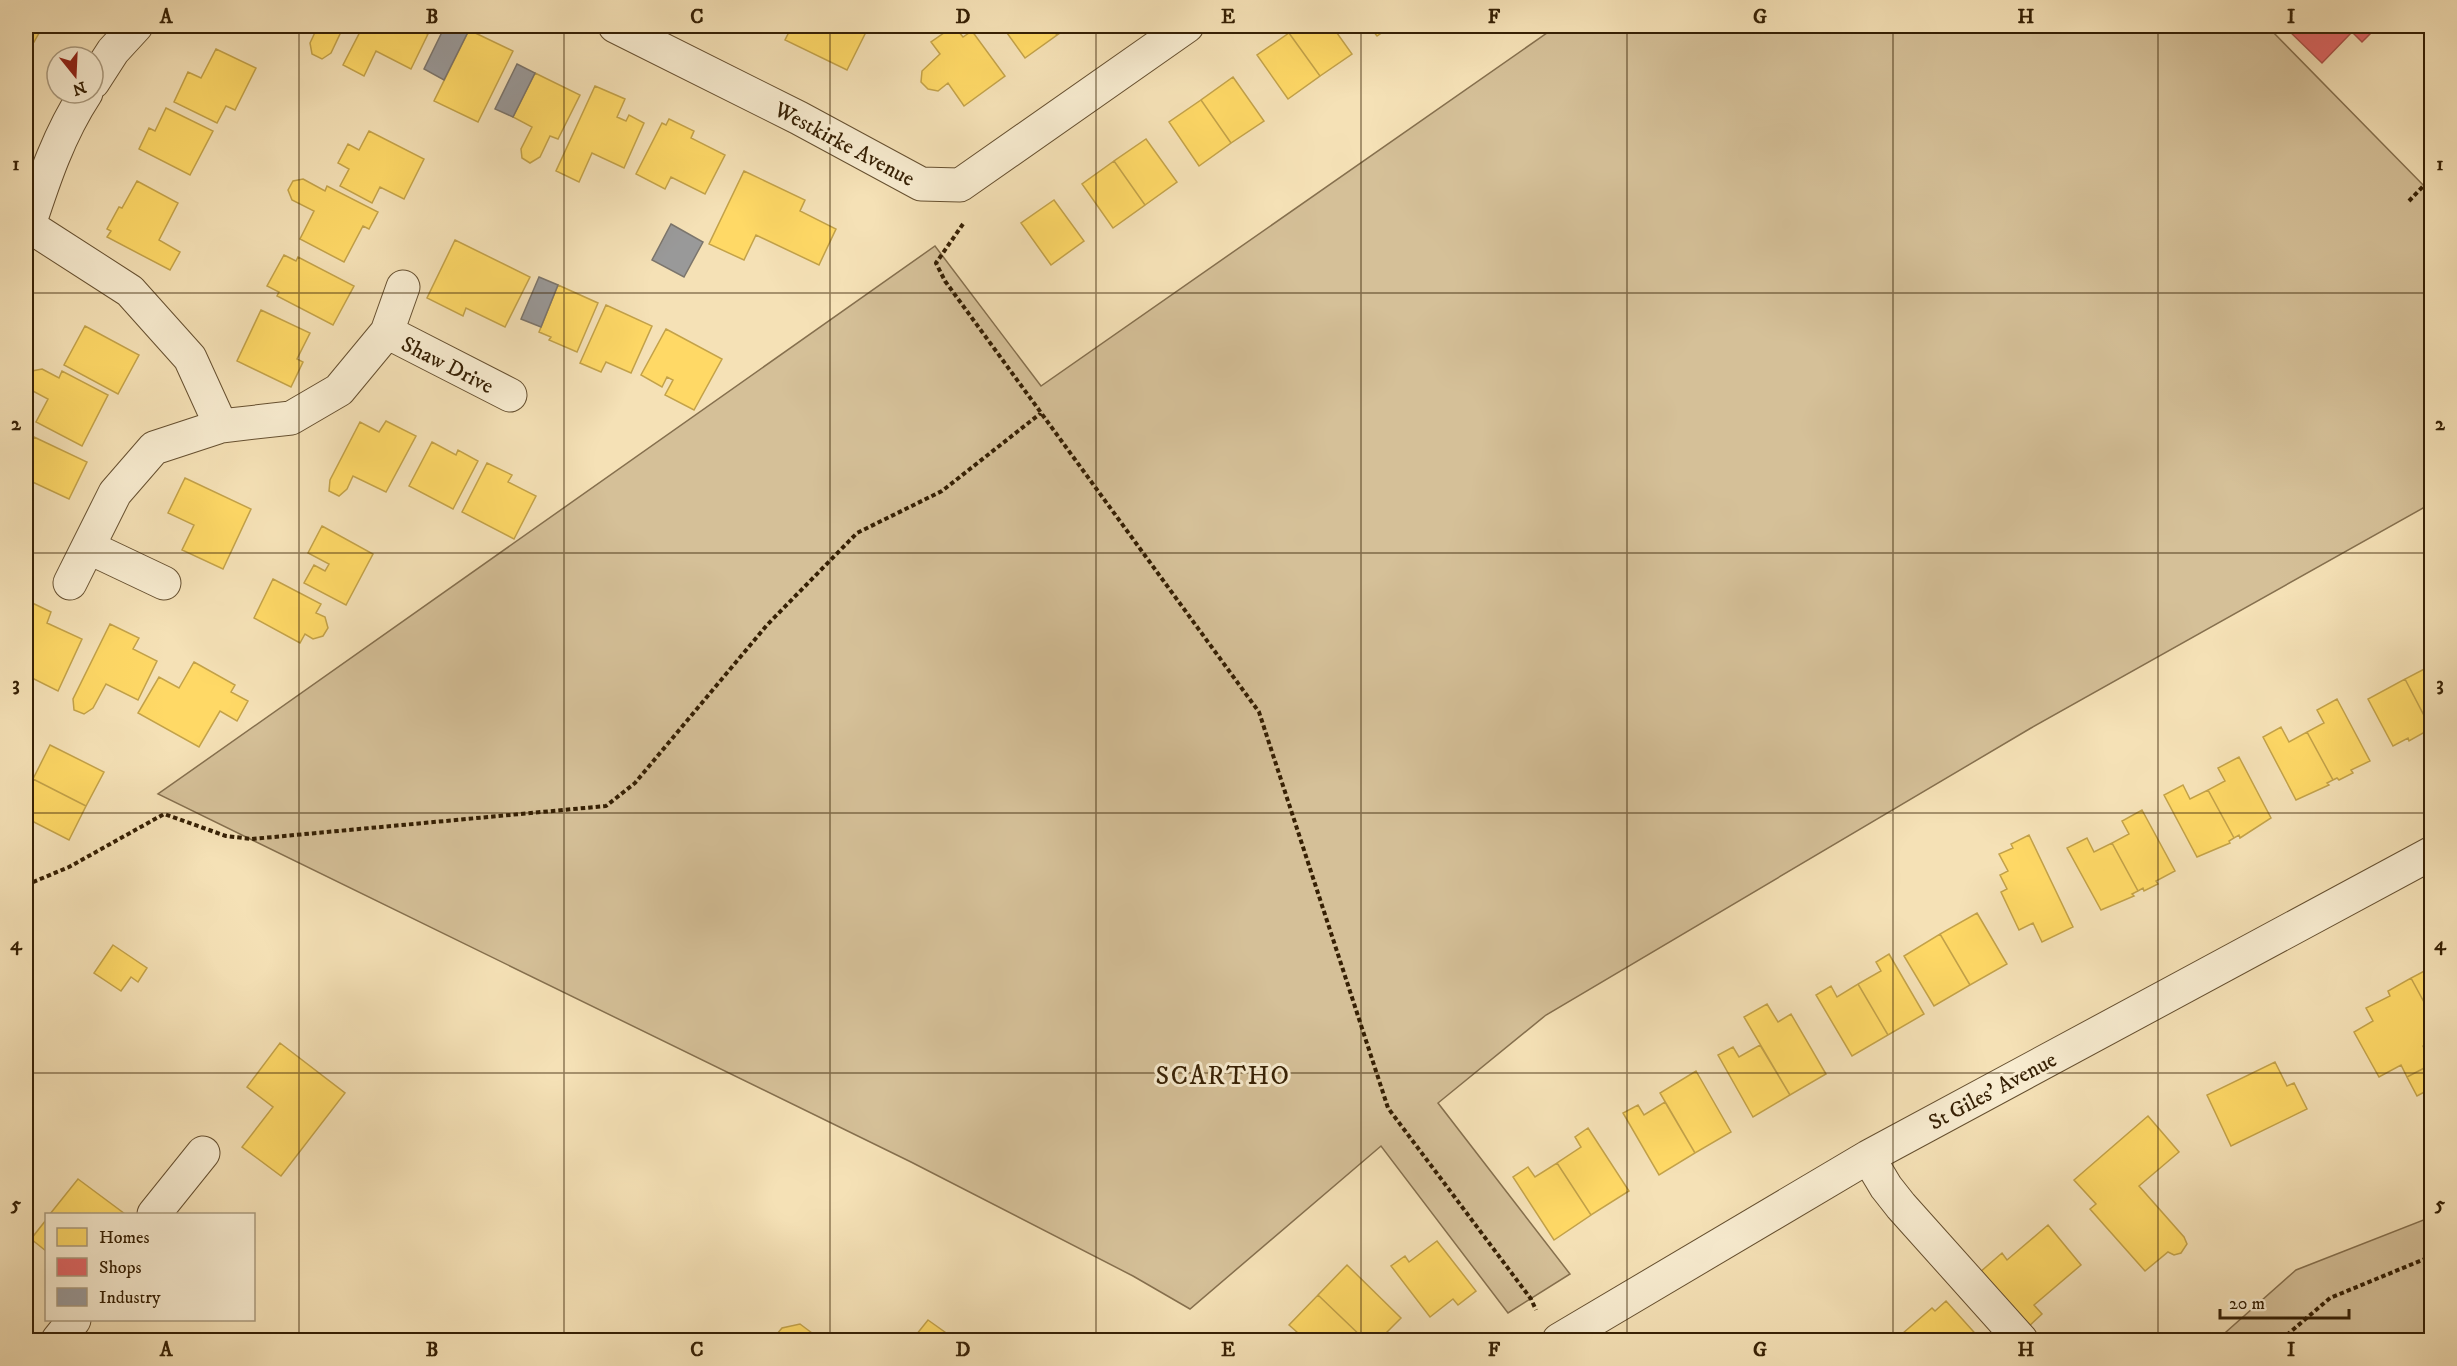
<svg xmlns="http://www.w3.org/2000/svg" width="2457" height="1366" viewBox="0 0 2457 1366" font-family="'IM FELL DW Pica',serif">
  <style>
    .green { fill: #d5c098; stroke: #86704e; stroke-width: 1.5 }
    .homes { fill: #ffd966; stroke: #c3a249; stroke-width: 1.5 }
    .shops { fill: #e06666; stroke: #ad5149; stroke-width: 1.5 }
    .industry { fill: #999; stroke: #7b756c; stroke-width: 1.5 }
    .lines { fill: none; stroke-linecap: round; stroke-linejoin: round }
    .minor-casing { stroke: #665030; stroke-width: 35 }
    .path { stroke: #362004; stroke-width: 4; stroke-dasharray: 4.5 3; stroke-linecap: butt }
    .minor { stroke: #f8ecd0; stroke-width: 33 }
    .grid { fill: none; stroke: #362004; stroke-width: 1.5; stroke-opacity: 0.55 }
    .labels { text-anchor: middle; stroke-width: 6; stroke-linejoin: round; paint-order: stroke }
    .street-label { font-size: 22px; fill: #362004; stroke: #f8ecd0 }
    .quarter-label { font-size: 26px; letter-spacing: 1.5px; fill: #362004; stroke: #f8ecd0 }
    .neatline { fill: none; stroke: #362004; stroke-width: 2 }
    .grid-label { font-size: 20px; text-anchor: middle; font-weight: bold; fill: #362004 }
  </style>
  <rect width="100%" height="100%" fill="#f5e1b6"/>
  <filter id="stains"><feTurbulence type="fractalNoise" baseFrequency=".00333" numOctaves="4"/><feColorMatrix values="0 0 0 0 .2 0 0 0 0 .09 0 0 0 0 .02 0 0 0 .5 -.17"/></filter>
  <radialGradient id="worn" r=".72"><stop offset=".6" stop-color="#630" stop-opacity="0"/><stop offset="1" stop-color="#630" stop-opacity=".3"/></radialGradient>
  <path class="green" d="M1557 26H2267L2431 193 2432 503 2031 728 1546 1015 1438 1103 1570 1274 1508 1313 1381 1146 1190 1309 1133 1276 911 1162 158 794 935 246 1041 386Z
    M2431 1217V1340H2217L2296 1270Z"/>
  <path class="homes" d="M26 26H43L34 42 26 37Z
    M318 26H348L345 33 341 32 331 53 322 59 312 54 310 43Z
    M363 26H429L425 33 428 34 411 69 376 51 364 76 343 65Z
    M792 26H869L847 70 785 40Z
    M954 26 963 37 972 31 1005 76 964 106 948 83 938 91 928 89 921 82 922 71 940 54 931 42Z
    M1002 26H1050L1057 35 1025 58Z
    M1050 26H1071L1057 35Z
    M1299 26H1332L1352 54 1320 76 1289 33Z
    M1369 26H1392L1377 36Z
    M469 30 513 51 478 122 434 101Z
    M1289 33 1320 76 1288 99 1257 55Z
    M216 49 256 68 235 110 226 106 217 123 174 102 188 72 201 78Z
    M535 73 580 95 558 139 550 136 540 157 530 163 522 158 521 149 532 127 513 117Z
    M1233 77 1264 121 1231 143 1201 100Z
    M595 86 625 99 617 117 626 121 629 115 644 123 624 168 592 153 579 182 556 171Z
    M1201 100 1231 143 1199 166 1169 122Z
    M166 108 213 131 190 175 139 149 149 128 155 131Z
    M669 119 694 131 691 138 725 155 705 194 671 177 665 189 636 174 662 123 666 125Z
    M369 131 424 159 404 199 380 187 372 203 340 186 349 169 338 163 348 144 359 150Z
    M1146 139 1177 182 1145 205 1114 161Z
    M1114 161 1145 205 1113 228 1082 184Z
    M744 171 805 200 800 211 836 229 819 265 756 235 744 260 709 244Z
    M303 179 325 191 327 186 378 212 369 229 363 226 344 262 300 239 314 211 292 200 288 190 293 181Z
    M137 181 178 203 159 240 180 252 170 270 107 237 111 231 107 229 119 207 122 208Z
    M1054 200 1084 241 1051 265 1021 223Z
    M455 240 530 277 505 327 466 308 463 316 427 298Z
    M284 255 296 261 298 257 354 286 333 325 277 296 279 292 267 286Z
    M558 285 598 303 577 352 549 340 551 337 539 332Z
    M606 305 652 326 631 373 606 362 601 372 580 363Z
    M261 310 310 333 297 359 303 362 291 387 237 361Z
    M85 326 139 355 118 394 64 365Z
    M666 329 722 359 694 410 665 395 673 380 667 377 662 387 641 375Z
    M42 369 59 378 62 371 108 395 82 446 36 422 48 399 29 389 26 380 32 371Z
    M386 421 416 436 386 492 353 476 347 489 339 496 329 491 330 480 360 422 379 432Z
    M34 437 87 462 69 499 26 479V443L30 445Z
    M432 442 456 455 458 450 478 461 453 509 409 486Z
    M487 463 512 475 508 482 536 496 514 539 462 512Z
    M185 478 251 509 223 569 182 550 194 525 168 513Z
    M322 526 373 554 346 605 304 583 314 565 325 571 329 564 308 553Z
    M273 579 321 604 316 613 325 617 328 628 323 636 313 639 305 634 300 643 254 618Z
    M26 600 51 612 47 623 82 639 58 691 26 675Z
    M110 624 139 638 133 649 157 661 138 700 106 684 93 708 84 714 74 710 73 699Z
    M194 662 235 685 231 692 248 701 237 721 220 711 199 747 138 713 159 677 179 688Z
    M2432 665V726L2430 727 2405 679Z
    M2405 679 2430 727 2424 730 2425 732 2409 741 2408 738 2393 746 2368 699Z
    M2337 699 2370 761 2351 770 2353 773 2339 780 2337 778 2333 780 2307 732 2324 723 2317 710Z
    M2281 727 2289 742 2307 732 2333 780 2327 783 2329 785 2296 800 2263 737Z
    M50 745 104 772 86 806 33 779Z
    M2239 757 2271 818 2240 838 2239 835 2234 838 2208 790 2225 781 2218 768Z
    M33 779 86 806 69 840 26 818V795Z
    M2183 785 2190 799 2208 790 2234 838 2229 841 2230 843 2197 857 2164 795Z
    M2142 810 2175 871 2156 881 2158 884 2144 891 2143 888 2138 891 2112 843 2129 834 2122 821Z
    M2029 835 2073 927 2042 942 2033 923 2019 930 2001 892 2007 889 2000 875 2008 871 1999 854 2013 848 2011 844Z
    M2087 838 2094 852 2112 843 2138 891 2132 894 2134 896 2101 910 2067 848Z
    M1977 913 2007 964 1970 985 1940 934Z
    M1940 934 1970 985 1934 1006 1904 956Z
    M113 945 147 968 138 982 131 977 121 991 94 973Z
    M1889 954 1924 1014 1888 1035 1858 984 1881 971 1876 962Z
    M2432 967V1017L2411 978Z
    M2411 978 2432 1017V1042L2423 1046 2432 1064 2407 1077 2401 1065 2379 1077 2354 1032 2373 1021 2366 1008 2390 996 2388 991Z
    M1858 984 1888 1035 1852 1056 1816 995 1831 986 1837 997Z
    M1767 1004 1778 1022 1791 1014 1826 1074 1790 1095 1744 1017Z
    M280 1043 345 1093 281 1176 242 1147 273 1107 247 1087Z
    M1760 1045 1790 1095 1753 1117 1718 1055 1733 1047 1739 1057Z
    M2275 1062 2287 1086 2294 1083 2307 1109 2231 1146 2207 1095Z
    M2432 1064V1088L2417 1096 2407 1077Z
    M1696 1071 1731 1132 1695 1153 1660 1093Z
    M1665 1102 1695 1153 1659 1175 1623 1113 1638 1105 1644 1115Z
    M2148 1116 2179 1152 2139 1186 2184 1237 2187 1244 2181 1253 2174 1255 2168 1252 2145 1271 2090 1209 2096 1204 2074 1180Z
    M1588 1128 1629 1191 1591 1215 1557 1163 1581 1147 1575 1137Z
    M1557 1163 1591 1215 1554 1240 1513 1177 1528 1167 1535 1177Z
    M78 1179 125 1214H50Z
    M46 1220V1251L31 1239Z
    M2048 1225 2081 1265 2034 1305 2042 1314 2027 1328 1979 1273 2002 1253 2007 1260Z
    M1437 1241 1476 1291 1458 1305 1453 1299 1430 1317 1391 1266 1405 1256 1409 1262Z
    M1347 1265 1401 1318 1379 1340H1365L1318 1295Z
    M1318 1295 1365 1340H1306L1289 1325Z
    M1946 1301 1981 1340H1895L1932 1308 1935 1311Z
    M928 1320 956 1340H912Z
    M800 1324 816 1336V1340H772L782 1328Z"/>
  <path class="shops" d="M2284 26H2378L2362 42 2352 32 2322 63Z"/>
  <path class="industry" d="M445 26H461L469 30 444 80 424 69Z
    M517 64 535 73 513 117 495 109Z
    M671 224 703 242 684 277 652 260Z
    M539 277 558 285 541 327 521 319Z"/>
  <g class="lines">
    <defs>
      <path id="minor" d="M615 26 799 118 921 184 960 185 1187 26
        M93 82 113 51 136 26
        M26 224 130 291 190 358 221 426
        M29 225C44 179 59 134 86 93
        M387 332 403 287
        M88 547 164 583
        M70 583 115 493 154 448 221 426 291 418 339 390 387 332 510 395
        M1868 1157 1886 1187 1901 1206 2021 1340
        M154 1214 203 1153
        M58 1340 74 1320
        M1559 1340 1868 1157 2432 853"/>
    </defs>
    <use href="#minor" class="minor-casing"/>
    <path class="path" d="M2409 201 2432 177
      M963 224 936 263 945 281 1259 712 1388 1108 1531 1299 1536 1310
      M26 885 69 867 164 814 226 836 252 839 606 806 635 783 767 625 857 533 942 491 1041 413
      M2281 1340 2330 1298 2432 1256"/>
    <use href="#minor" class="minor"/>
  </g>
  <path class="grid" d="M299 26V1340M564 26V1340M830 26V1340M1096 26V1340M1361 26V1340M1627 26V1340M1893 26V1340M2158 26V1340M26 293H2432M26 553H2432M26 813H2432M26 1073H2432"/>
  <g class="labels">
    <g class="street-label">
      <text transform="translate(845 143) rotate(28)" y="8">Westkirke Avenue</text>
      <text transform="translate(448 364) rotate(27)" y="8">Shaw Drive</text>
      <text transform="translate(1992 1090) rotate(-28)" y="8">St Giles' Avenue</text>
    </g>
    <g class="quarter-label">
      <text x="1223" y="1084">SCARTHO</text>
    </g>
  </g>
  <rect width="2457" height="1366" fill="none" stroke="#f5e1b6" stroke-width="66"/>
  <rect x="45" y="1213" width="210" height="108" fill="#f8ecd0" stroke="#aa9a7e" stroke-width="1.5"/>
  <rect x="57" y="1228" width="30" height="18" fill="#ffd966" stroke="#aa9a7e" stroke-width="1.5"/>
  <text x="99" y="1243" font-size="18" fill="#362004">Homes</text>
  <rect x="57" y="1258" width="30" height="18" fill="#e06666" stroke="#aa9a7e" stroke-width="1.5"/>
  <text x="99" y="1273" font-size="18" fill="#362004">Shops</text>
  <rect x="57" y="1288" width="30" height="18" fill="#999999" stroke="#aa9a7e" stroke-width="1.5"/>
  <text x="99" y="1303" font-size="18" fill="#362004">Industry</text>
  <g transform="translate(75 75) rotate(162)"><circle r="28" fill="#f8ecd0" stroke="#aa9a7e" stroke-width="1.5"/>
  <path d="M0-4.5L10 22L0 15L-10 22Z" fill="#8f2418"/>
  <text y="-9" font-size="16" font-weight="bold" text-anchor="middle" fill="#362004">N</text>
  </g>
  <path d="M2220 1309v9h129v-9" fill="none" stroke="#362004" stroke-width="3"/>
  <text x="2229" y="1309" font-size="18" fill="#362004" stroke="#f8ecd0" stroke-width="4.5" paint-order="stroke">20 m</text>
  <rect x="33" y="33" width="2391" height="1300" class="neatline"/>
  <g class="grid-label">
    <text x="166" y="23">A</text>
    <text x="432" y="23">B</text>
    <text x="697" y="23">C</text>
    <text x="963" y="23">D</text>
    <text x="1228" y="23">E</text>
    <text x="1494" y="23">F</text>
    <text x="1760" y="23">G</text>
    <text x="2026" y="23">H</text>
    <text x="2291" y="23">I</text>
    <text x="16" y="170">1</text>
    <text x="2440" y="170">1</text>
    <text x="16" y="430">2</text>
    <text x="2440" y="430">2</text>
    <text x="16" y="690">3</text>
    <text x="2440" y="690">3</text>
    <text x="16" y="950">4</text>
    <text x="2440" y="950">4</text>
    <text x="16" y="1210">5</text>
    <text x="2440" y="1210">5</text>
    <text x="166" y="1356">A</text>
    <text x="432" y="1356">B</text>
    <text x="697" y="1356">C</text>
    <text x="963" y="1356">D</text>
    <text x="1228" y="1356">E</text>
    <text x="1494" y="1356">F</text>
    <text x="1760" y="1356">G</text>
    <text x="2026" y="1356">H</text>
    <text x="2291" y="1356">I</text>
  </g>
  <rect width="100%" height="100%" filter="url(#stains)"/>
  <rect width="100%" height="100%" fill="url(#worn)"/>
</svg>
